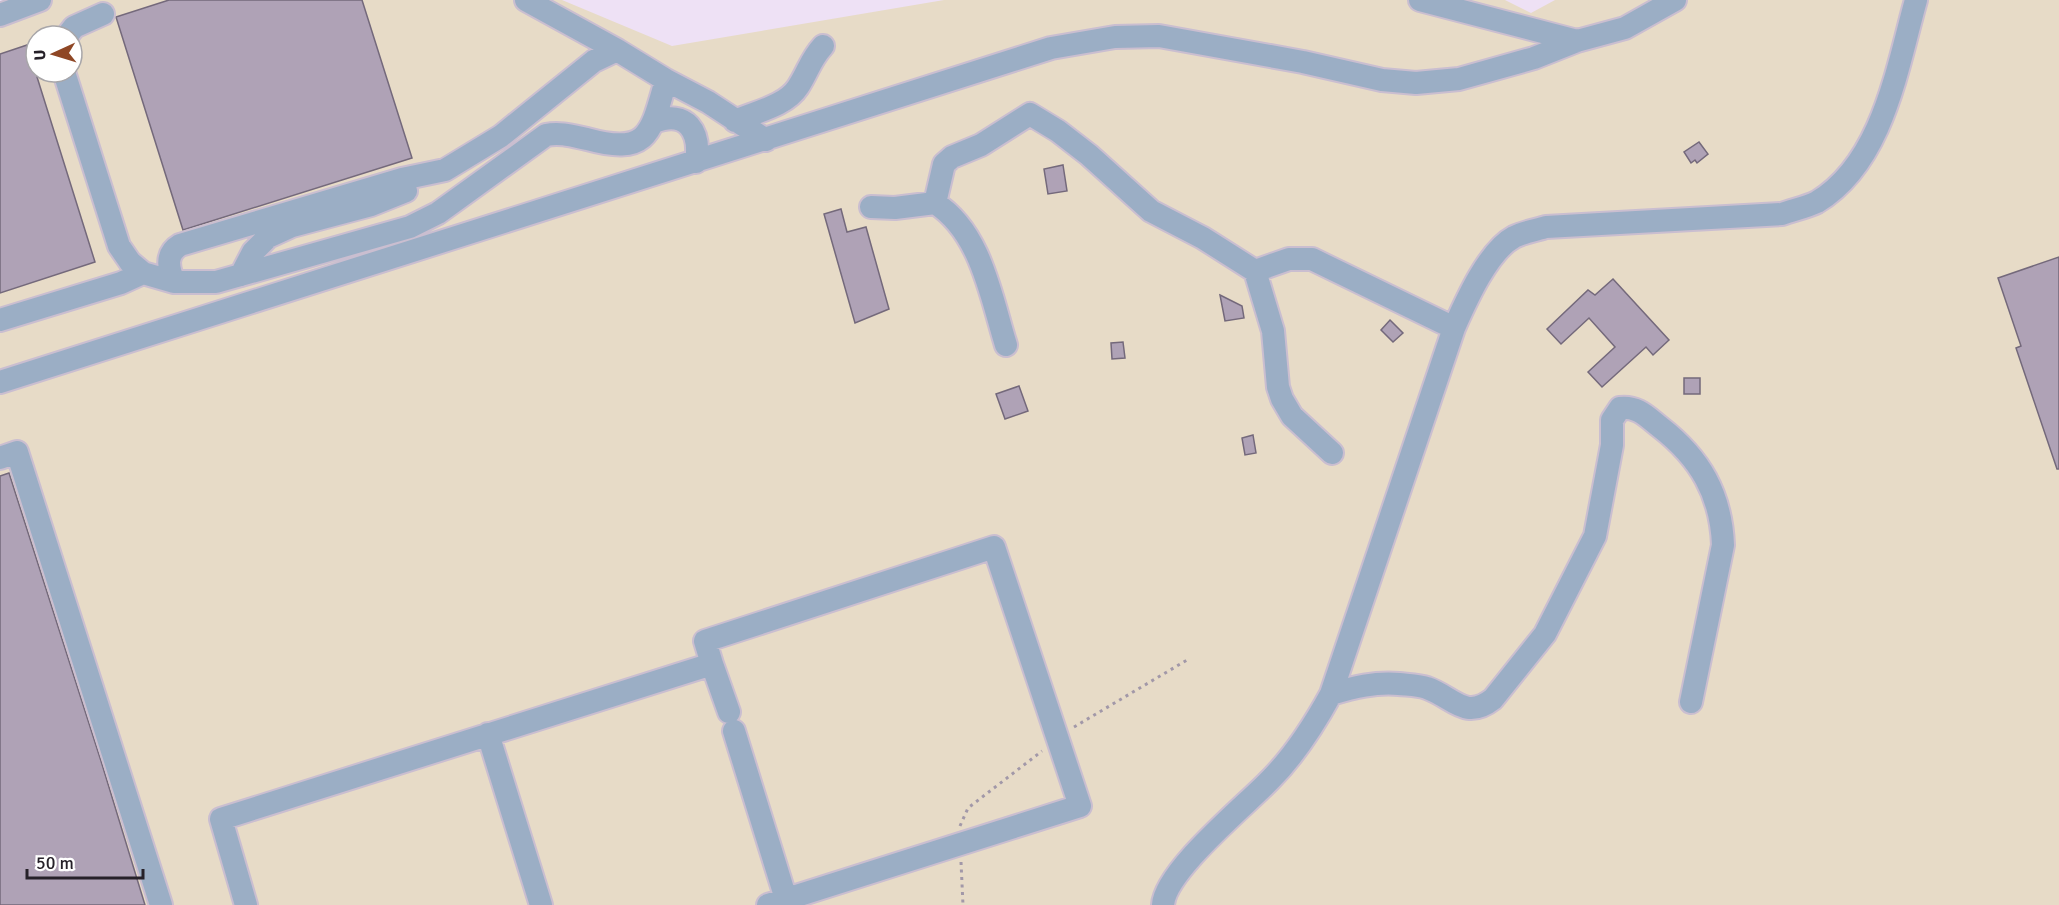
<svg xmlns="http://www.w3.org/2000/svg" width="2059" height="905" viewBox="0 0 2059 905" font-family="Signika,sans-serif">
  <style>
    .industrial { fill: #e7dbc7; fill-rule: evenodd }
    .building { fill: #afa2b6; stroke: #74697b; stroke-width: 1.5 }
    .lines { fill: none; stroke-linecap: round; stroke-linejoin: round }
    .minor-casing { stroke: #cabed0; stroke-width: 26 }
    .path { stroke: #a298a8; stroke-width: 3; stroke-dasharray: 3 4.5; stroke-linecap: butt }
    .minor { stroke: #9baec5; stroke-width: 22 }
  </style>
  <rect width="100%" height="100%" fill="#eee1f5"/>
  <path class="industrial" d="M53 0H562L672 46 944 0H1505L1531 13 1555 0H2059V905H0V18ZM36 36H72V72H36Z"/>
  <path class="building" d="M169 0H362L412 158 183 230 116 17Z
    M27 45 95 262 0 293V54Z
    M1699 142 1708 154 1697 163 1695 160 1691 163 1684 152Z
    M1063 165 1067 191 1048 194 1044 169Z
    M841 209 847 232 866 227 889 309 855 323 824 214Z
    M2059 257V469H2057L2016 348 2021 346 1998 278Z
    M1613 279 1669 340 1653 355 1646 347 1602 387 1588 372 1615 347 1589 318 1561 344 1547 329 1588 290 1595 295Z
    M1220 295 1242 306 1244 318 1225 321Z
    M1390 320 1403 333 1393 342 1381 330Z
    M1123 342 1125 358 1112 359 1111 343Z
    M1684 378H1700V394H1684Z
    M1019 386 1028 411 1005 419 996 394Z
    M1253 435 1256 453 1245 455 1242 438Z
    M9 473 101 761 145 905H0V476Z"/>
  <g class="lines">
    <defs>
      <path id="minor" d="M526 0 617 50 666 80 708 102 766 140
        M1420 0 1577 41
        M0 15 40 0
        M67 36 74 27 103 14
        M64 72 119 246 130 262 143 273 174 282H216L410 227 438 213 546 135C560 132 573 136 587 139 649 156 651 133 666 80
        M735 121C755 112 786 106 798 87 808 72 810 60 823 46
        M654 122C687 109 701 132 696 162
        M935 203C981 232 991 297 1006 345
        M871 207 895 208 935 203 944 164 952 157 981 145 1030 114 1058 131 1089 155 1151 211 1203 238 1255 271 1289 259H1312L1454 328
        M1255 271 1273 331 1278 387 1282 399 1292 416 1332 453
        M241 275 253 252 268 237 292 226 371 205 406 191
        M174 282C168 268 165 254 180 245L402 179 445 170 501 136 594 61 617 50
        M0 320 121 283 143 273
        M0 382 1051 48 1115 37 1159 36 1303 62 1382 80 1416 83 1459 79 1534 58 1577 41 1625 28 1675 0
        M0 458 17 452 161 905
        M712 664 705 641 994 547 1080 806 768 905
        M1331 694C1354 687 1375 682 1399 684 1408 685 1419 685 1427 688 1453 697 1465 721 1493 699L1545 634 1595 536 1612 445V420L1620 408C1638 406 1647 417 1660 427 1700 458 1721 494 1723 545L1691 702
        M734 731 786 899
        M488 734 541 905
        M246 905 221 819 712 664 729 712
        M1163 905C1165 871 1245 806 1270 780 1295 755 1314 725 1331 694L1454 328C1466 301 1488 251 1514 237 1524 232 1536 230 1546 227L1782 214C1793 210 1807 207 1817 202 1883 162 1897 68 1916 0"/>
    </defs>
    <use href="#minor" class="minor-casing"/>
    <path class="path" d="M1074 727 1187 660
      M960 826 968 808 1042 751
      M961 862 963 905"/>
    <use href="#minor" class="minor"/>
  </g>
  <g transform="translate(54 54) rotate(266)"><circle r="28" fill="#ffffff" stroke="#a8a6a9" stroke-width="1.5"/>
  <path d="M0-4.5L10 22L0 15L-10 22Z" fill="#8f4725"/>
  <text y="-9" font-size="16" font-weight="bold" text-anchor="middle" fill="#262129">U</text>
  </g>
  <path d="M27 869v9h116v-9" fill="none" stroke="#262129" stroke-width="3"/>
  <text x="36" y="869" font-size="18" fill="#262129" stroke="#ffffff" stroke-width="4.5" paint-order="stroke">50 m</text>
</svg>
